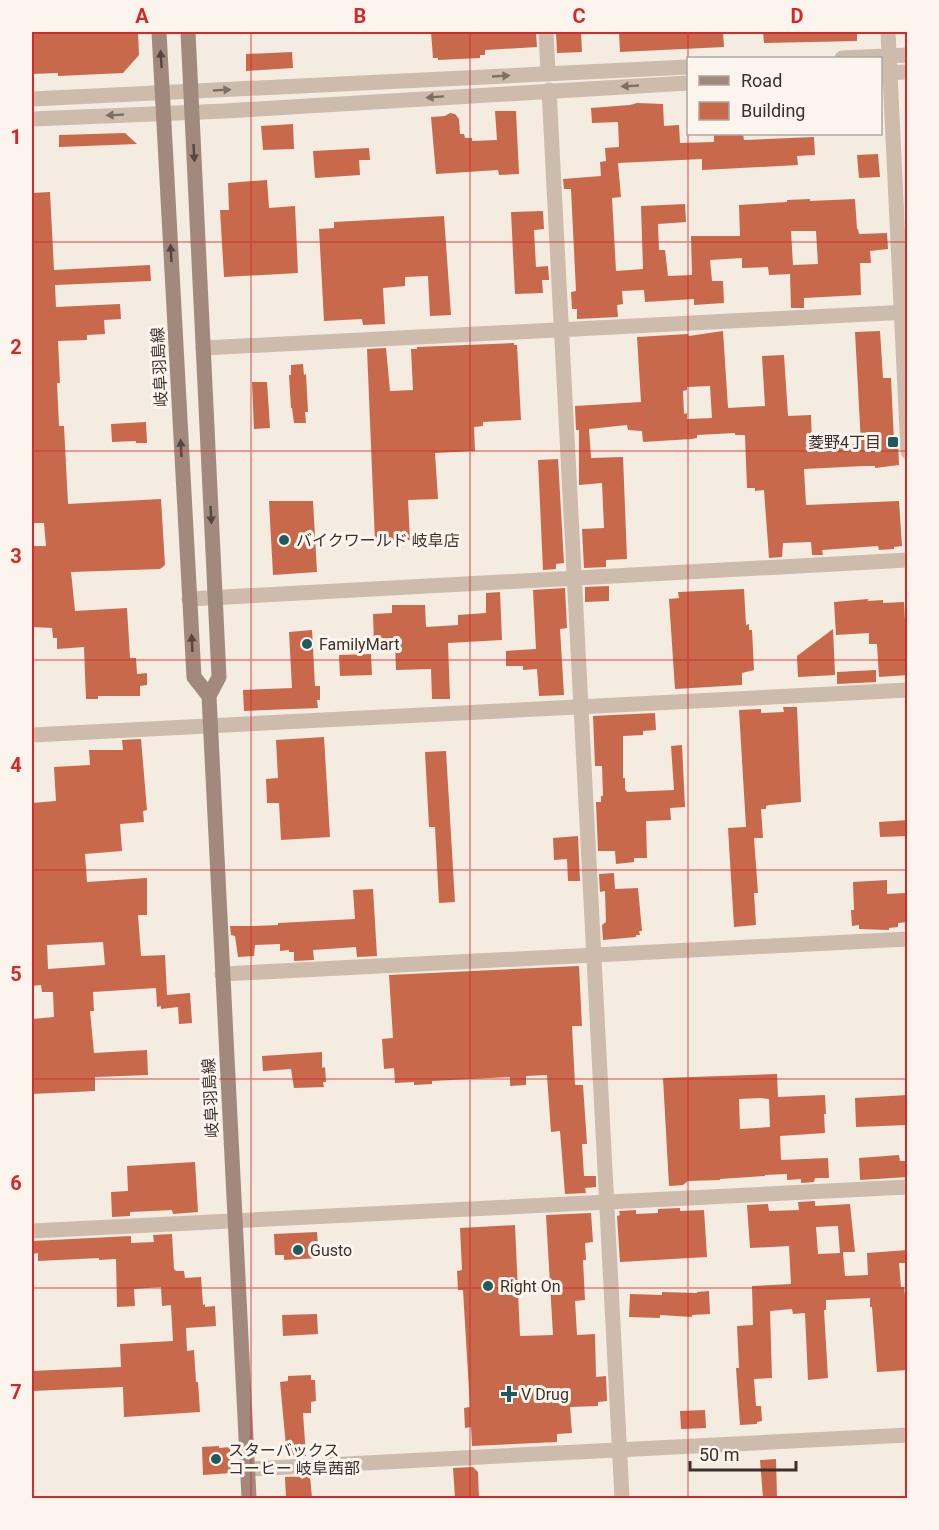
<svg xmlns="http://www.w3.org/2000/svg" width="939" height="1530" viewBox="0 0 939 1530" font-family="Roboto,'Noto Sans JP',sans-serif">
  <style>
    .building { fill: #c8694b; fill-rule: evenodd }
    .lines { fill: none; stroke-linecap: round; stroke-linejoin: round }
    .minor { stroke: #cdbbac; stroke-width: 15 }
    .tertiary { stroke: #cdbbac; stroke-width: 15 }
    .secondary { stroke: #a18a7d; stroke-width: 15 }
    .oneway { fill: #544640 }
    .oneway2 { fill: #7d6f65 }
    .grid { fill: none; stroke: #d62828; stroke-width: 1.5; stroke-opacity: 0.55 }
    .poi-dot { fill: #1f5a5e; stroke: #fbf5ee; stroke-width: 2 }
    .labels { text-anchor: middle; stroke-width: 6; stroke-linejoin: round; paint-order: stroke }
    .street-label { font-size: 16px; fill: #3b302b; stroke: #fbf5ee }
    .poi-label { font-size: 16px; fill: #3b302b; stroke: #fbf5ee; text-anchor: start }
    .neatline { fill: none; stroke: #d62828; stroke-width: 2 }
    .grid-label { font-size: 20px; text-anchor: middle; font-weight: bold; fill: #d62828 }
  </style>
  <rect width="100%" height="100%" fill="#f4ebe1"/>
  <path class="building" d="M32 32H138L139 55 123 73 58 76V73L32 74Z
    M431 32H536L537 47 485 50V55H480V58L438 60V58H433Z
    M556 32H581L582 52 557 53Z
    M619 32H723L724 47 620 52Z
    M763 32H857V41L764 43Z
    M292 52 293 68 246 71V54Z
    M637 103 663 104 664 126 679 125 680 143 714 142V134H743L744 140 814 137 815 155 797 156 798 165 702 170V159L618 163 621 197 612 198 616 271 643 269 641 206 685 204 686 222 658 224 659 250H665L668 276 692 275 691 236H740L739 205 787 202V200L810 199V201L855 199 857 229H858L859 234 887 233 888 249 870 251 871 263H860L861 295 804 298V308H791L790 274 769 275 768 267 742 268V258L710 260 712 281H723L724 303 694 305V299L645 302 644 290 622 291 623 304 617 305 618 317 577 319V309H572L571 292 576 291 571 189H564L563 179 601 176 600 162 606 161 605 148 619 147 618 122 592 123 591 108 630 105ZM791 231H816L818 264 793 265Z
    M495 111H516L519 174 499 175 498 170 436 174 431 117 445 116 450 113 455 114 459 119 460 134H464L465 138H472V141L497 140Z
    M293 124 294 149 263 150 261 126Z
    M125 133 137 144 59 147V135Z
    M369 148 370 160H359L360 175 315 178 313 151Z
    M878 154 880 177 859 178 857 155Z
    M267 180 269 208 295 206 298 273 224 277 220 210H229L228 183Z
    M50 192 54 270 150 265 151 281 55 285 56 307 120 304 121 319 104 320 105 334 87 335V340L58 341 60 383H57L59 426H64L68 504 161 499 165 565 160 569 71 572 75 611 127 608 130 658H136L137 674 147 673V685L140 686V696H98V699H86L84 647 57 649V638H53L52 628 32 627V546H46L44 523H32V193Z
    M543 211 544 229 534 230 536 267 548 266 549 280H542L543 293 515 294 511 212Z
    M444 216 451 315 430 316 428 276 405 277V286L383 288 385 324 363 325 362 319 324 321 319 229 334 228V222Z
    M723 331 728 408 765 406 762 356 784 355 788 416 811 415 812 447 861 444 855 332 880 331 883 378H891L894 442H898L899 465 875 468V466H864L804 469 806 505 899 501 902 546 894 547V549L879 550 878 546 822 550 823 555H812L811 542 783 543 782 557 769 558 764 490 755 491V488H747L745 435H735V433L697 435V438L691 439 643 442 642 431 628 430 627 425 589 429 591 458 623 457 627 559 606 560V567L584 568 582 529 604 528 602 483 579 485V430H576L575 406 641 402 637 337 688 334 689 336ZM710 386 712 418 687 419V413L684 414 683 391 687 390V387Z
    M514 343V345H517L521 420 483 422V426L474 427 475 451 435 453 438 499 408 500 410 540 375 542 367 349 386 348 390 391 413 390 411 349H417V347Z
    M303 364 304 375 306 374 308 412H305L306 423H294L292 408H291L289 375H291V365Z
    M252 382H267L270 428 254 429Z
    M146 422 147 443H136V441L112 442 111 424Z
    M558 459 564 563 556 564V569L543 570 538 460Z
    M269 501H313L317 572 273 575Z
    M609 586V601L585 602V587Z
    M565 588 567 628 560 629 564 695 539 696 537 669 523 670V666H506V651L536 649 533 590Z
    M744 589 746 625 749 624V630H752L754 670 742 673V685L675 689 669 599 679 598 678 592Z
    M500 592 502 640 448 643 450 699H432L431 669 396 670 395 642 374 643 373 614 392 613V605H425L426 627 458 625V615L486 613V593Z
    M868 599V601L883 600V603L904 602 908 675 879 677 877 644H869V633L836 635 834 602Z
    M833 629 835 675 798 677 797 656Z
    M312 630 315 686H320V700H317L318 708 244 711 243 690 292 688 289 632Z
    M371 654 372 675 340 676 339 655Z
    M876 670V682L837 684V672Z
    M783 707H797L801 802 769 805 766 806V809H761L763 838H754L758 893H754L756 925 734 927 728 828 746 827 739 710 761 709V713L784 712Z
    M655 713 656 730 643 731V735L623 736V778H625V789L627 792 674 790 671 746 682 745 685 807 670 808 671 820 646 821 647 858H634V862L616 864 615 851H598L596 802H601V796H603L602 766H595L593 716Z
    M324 737 330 837 281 840 279 803H267L266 779 278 778 276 740Z
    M141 739 147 810 143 811 144 822 120 824 122 851 85 854 87 882 147 878V915H138L141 956 165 955 167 995 190 993 192 1023 179 1024 178 1007 161 1009V1006L157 1007 156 988 93 992 94 1011H90L94 1053 147 1050 148 1075 95 1077V1091L32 1094V1019L54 1017 53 992H42L41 985 32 986V899H34L32 803 56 801 54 767 90 765 89 750H123L122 740ZM103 942 105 965 48 969 47 945Z
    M446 751 455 902 439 903 435 827H429L425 752Z
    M908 820V836L880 837 879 822Z
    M578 836 580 881H568L567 859 554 860 553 838Z
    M614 873 615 889 638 888 642 931H639L640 935H636V937L603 940 602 925 606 922 605 891 600 892 599 874Z
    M887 880V894L905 893 908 922 898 923V927L889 928V930L859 929V925L852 926 851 910H854L853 882Z
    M373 889 377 956 357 957 356 947 313 950 314 960 294 961V952H289V950L280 951V944L255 945 254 956 238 957 235 936 231 935 230 926H254L278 925V923L355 919 353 890Z
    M579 966 582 1026H572L575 1085H583L587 1144H582L584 1176H596V1187L585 1188 586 1193 565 1194 560 1131 551 1132 547 1075 526 1076V1085L510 1086V1077L432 1081V1084L414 1085V1082L395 1083 394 1068 384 1069 382 1039 393 1038 389 975Z
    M322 1052V1068L325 1067 326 1082H323L324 1087 294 1088 291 1069 263 1071 262 1056Z
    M777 1074 778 1097 825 1095 826 1114H824L825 1133 780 1136 781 1160 828 1158 829 1178H815L814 1182 801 1183V1179L787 1180V1174L765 1175V1176L720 1179V1180L688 1181 683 1185 669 1186 663 1078ZM761 1098 769 1099 770 1127 740 1129 739 1099Z
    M908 1095V1125L856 1127 855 1098Z
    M899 1155 900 1161H908V1177L860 1180 859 1158Z
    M195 1162 198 1212 173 1214 172 1210 130 1212V1216L112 1217 111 1192 128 1191 127 1166Z
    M815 1201V1206L850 1204 855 1252H843L845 1276 868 1275 867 1253 908 1250V1263H899L901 1287H904L905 1295H908V1370L877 1372 872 1307H870V1298L826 1300V1310H824L828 1378 808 1380 805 1313 793 1314 792 1309 770 1311 772 1378 754 1379 756 1406H761L762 1421 757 1422V1424L740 1425 736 1368H739L737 1326 753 1325 752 1286 791 1284 789 1246 750 1248 747 1205 768 1204 769 1211 799 1210 798 1202ZM838 1226 840 1253 818 1254 816 1227Z
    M680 1208V1211L704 1210 707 1257 620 1262 617 1216 620 1215 619 1211 636 1210V1214L658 1213V1209Z
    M591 1213 593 1242 585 1243 586 1260H583L585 1300 575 1301 577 1335 595 1334 596 1377 606 1376 607 1401 598 1402V1406L570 1407 572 1433 557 1434V1442L472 1446 471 1427 465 1428 464 1408 470 1407 463 1290H458L457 1271 462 1270 460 1228 515 1225 520 1336 553 1335 546 1215Z
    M317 1232 319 1258 284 1260V1255H275L274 1234Z
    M172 1234 174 1269 176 1271H184L185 1278 201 1277 203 1305 205 1304V1307L215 1306 216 1326 186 1328 187 1351 194 1350 196 1382H198L200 1412 124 1417 123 1387 32 1391V1371L121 1367 120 1344 173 1341 171 1305 162 1306 161 1287 134 1289 135 1306 117 1307 116 1259 99 1260V1258L38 1261V1253L32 1254V1241L131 1236V1243L154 1242 153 1235Z
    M709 1291 710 1314 692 1315V1317L660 1315V1318L629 1317 630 1294 662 1295V1292L697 1293V1292Z
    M317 1314 318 1334 283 1336 282 1315Z
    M311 1375V1380H315L316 1401 311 1402V1413H303L306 1456 287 1457 280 1382 288 1381V1376Z
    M705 1410 706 1428 681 1429 680 1411Z
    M219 1446V1448L230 1447 231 1473 203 1475 202 1447Z
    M776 1459 777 1498H763L760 1460Z
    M473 1467 478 1472 479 1498H455L453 1468Z
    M310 1476 312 1498H286L285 1477Z"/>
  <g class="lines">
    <path class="minor" d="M546 32 548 74
      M549 90 622 1498
      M203 348 908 312
      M189 599 908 560
      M32 735 908 690
      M222 974 908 939
      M32 1231 908 1187
      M247 1469 908 1435"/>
    <path class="tertiary" d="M888 32 908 452
      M842 58 908 55
      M880 73 908 72
      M32 99 688 67
      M32 119 225 111 688 83"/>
    <path class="secondary" d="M159 32 194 677 209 696
      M188 32 219 677 209 696 249 1498"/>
  </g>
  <defs><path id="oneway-solid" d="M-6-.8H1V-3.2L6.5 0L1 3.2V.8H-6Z" transform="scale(1.5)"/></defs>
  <g class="oneway">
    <use href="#oneway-solid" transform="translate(161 59) rotate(-94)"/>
    <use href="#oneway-solid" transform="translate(194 153) rotate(87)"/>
    <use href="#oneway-solid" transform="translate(171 253) rotate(-93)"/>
    <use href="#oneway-solid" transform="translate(181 448) rotate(-93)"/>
    <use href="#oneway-solid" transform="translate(211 515) rotate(87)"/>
    <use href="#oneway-solid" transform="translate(192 643) rotate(-93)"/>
  </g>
  <g class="oneway2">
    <use href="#oneway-solid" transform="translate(501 76) rotate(-3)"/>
    <use href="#oneway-solid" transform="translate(630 86) rotate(177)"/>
    <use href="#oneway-solid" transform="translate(222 90) rotate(-3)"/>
    <use href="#oneway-solid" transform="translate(435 97) rotate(176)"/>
    <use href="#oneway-solid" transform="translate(115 115) rotate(177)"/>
  </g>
  <path class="grid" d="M251 32V1498M470 32V1498M688 32V1498M32 242H908M32 451H908M32 660H908M32 870H908M32 1079H908M32 1288H908"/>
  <g class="poi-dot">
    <rect x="887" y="436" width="12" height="12" rx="3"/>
    <circle cx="284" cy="540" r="6"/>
    <circle cx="307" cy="644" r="6"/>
    <circle cx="298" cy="1250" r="6"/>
    <circle cx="488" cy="1286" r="6"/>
    <path d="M506 1385h6v6h6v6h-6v6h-6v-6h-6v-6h6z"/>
    <circle cx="216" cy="1459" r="6"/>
  </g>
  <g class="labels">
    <g class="street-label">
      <text transform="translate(159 367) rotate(-93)" y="6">岐阜羽島線</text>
      <text transform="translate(210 1098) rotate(-93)" y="6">岐阜羽島線</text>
    </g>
    <g class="poi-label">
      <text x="881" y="448" text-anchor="end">菱野4丁目</text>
      <text x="296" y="546">バイクワールド 岐阜店</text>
      <text x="319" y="650">FamilyMart</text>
      <text x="310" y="1256">Gusto</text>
      <text x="500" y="1292">Right On</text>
      <text x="521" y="1400">V Drug</text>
      <text x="228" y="1456">スターバックス<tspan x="228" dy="18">コーヒー 岐阜茜部</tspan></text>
    </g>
  </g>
  <rect width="939" height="1530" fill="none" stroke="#fbf5ee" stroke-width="66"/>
  <rect x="687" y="57" width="195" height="78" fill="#fbf5ee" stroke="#aea6a0" stroke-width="1.5"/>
  <rect x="699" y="76" width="30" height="9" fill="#a18a7d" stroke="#aea6a0" stroke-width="1.5"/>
  <text x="741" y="87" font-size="18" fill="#3b302b">Road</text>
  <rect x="699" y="102" width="30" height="18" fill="#c8694b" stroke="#aea6a0" stroke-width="1.5"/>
  <text x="741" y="117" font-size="18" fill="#3b302b">Building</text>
  <path d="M690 1461v9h106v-9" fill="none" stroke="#3b302b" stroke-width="3"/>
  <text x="699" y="1461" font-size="18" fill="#3b302b" stroke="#fbf5ee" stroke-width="4.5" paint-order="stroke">50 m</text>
  <rect x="33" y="33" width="873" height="1464" class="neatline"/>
  <g class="grid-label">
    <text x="142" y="23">A</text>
    <text x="360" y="23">B</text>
    <text x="579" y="23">C</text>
    <text x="797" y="23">D</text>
    <text x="16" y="144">1</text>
    <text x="16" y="354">2</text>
    <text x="16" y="563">3</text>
    <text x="16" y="772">4</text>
    <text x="16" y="981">5</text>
    <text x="16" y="1190">6</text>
    <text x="16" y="1399">7</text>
  </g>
</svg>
